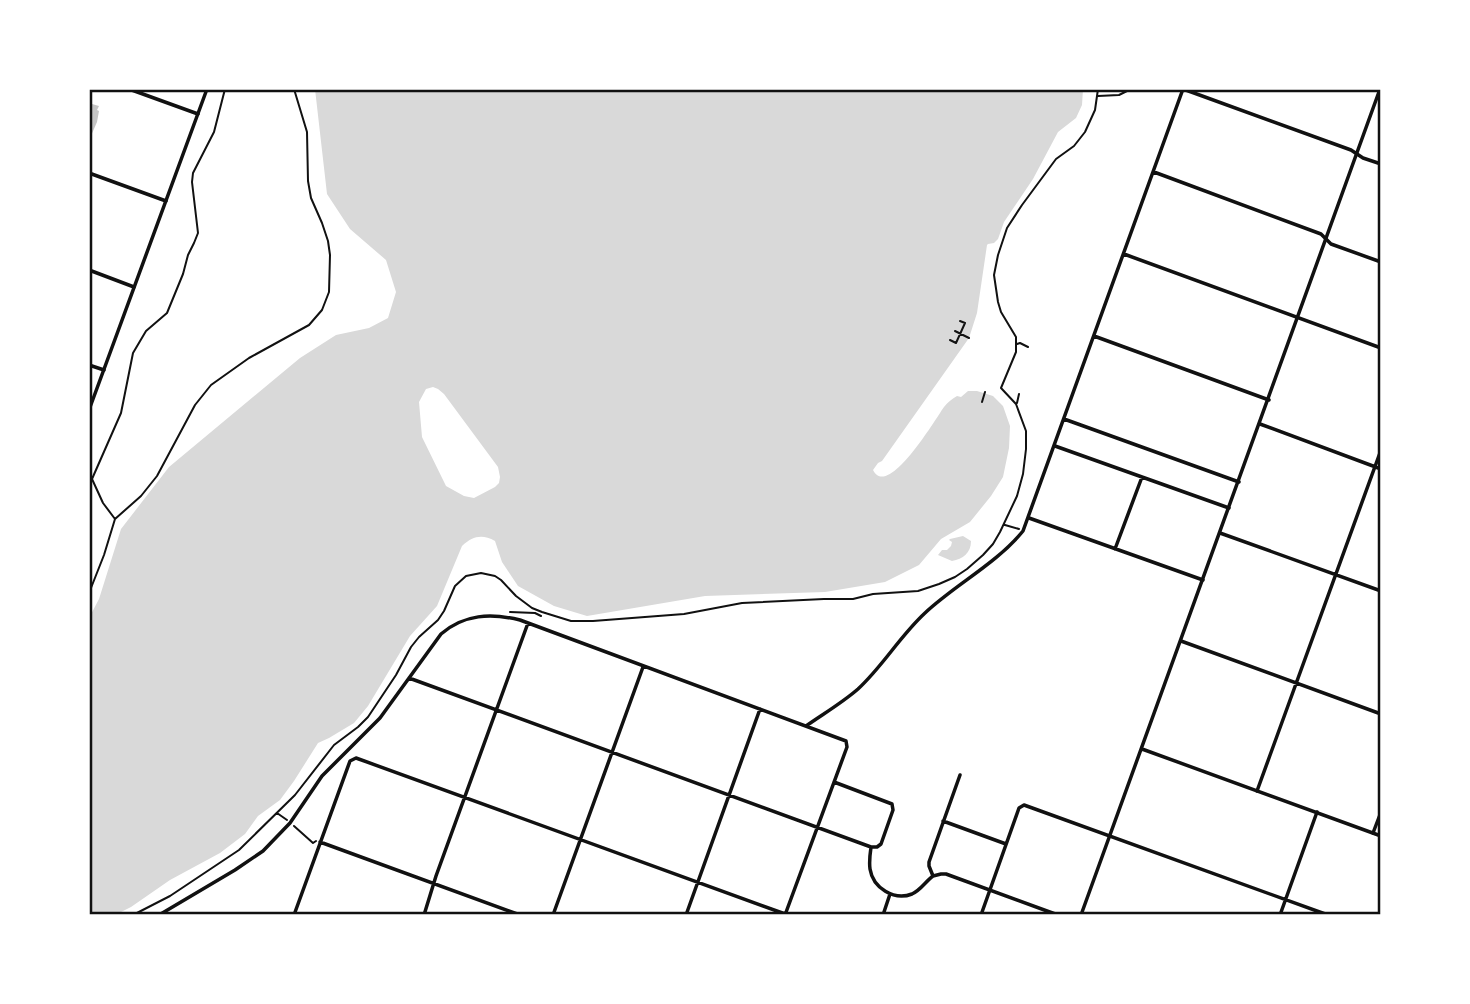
<svg xmlns="http://www.w3.org/2000/svg" width="1470" height="1004" viewBox="0 0 1470 1004" font-family="Quicksand,sans-serif">
  <style>
    .water { fill: #d9d9d9; fill-rule: evenodd }
    .building { fill: #c4c4c4 }
    .lines { fill: none; stroke-linecap: round; stroke-linejoin: round }
    .path { stroke: #111; stroke-width: 2 }
    .minor { stroke: #111; stroke-width: 3.5 }
    .tertiary { stroke: #111; stroke-width: 3.5 }
    .neatline { fill: none; stroke: #111; stroke-width: 2.5 }
  </style>
  <rect width="100%" height="100%" fill="#fff"/>
  <path class="water" d="M315 89H1083L1082 105 1076 118 1058 132 1033 179 1004 222 998 239 994 243 988 244 987 245 977 313 969 338 882 461 878 463 873 470C888 500 936 418 944 407 948 402 952 399 957 396L961 397 968 391H977L993 396 1003 406 1010 426 1009 448 1003 477 991 496 970 522 941 539 919 565 885 582 825 592 705 596 587 616 554 606 518 586 502 562 495 541C482 534 473 536 462 546L437 606 410 636 368 706 354 723 329 738 318 743 294 781 280 800 258 816 245 834 220 853 170 880 131 907 115 915H89V618L99 599 121 529 169 467 300 358 336 335 369 328 388 318 396 292 386 260 350 229 327 194ZM433 387 438 389 444 394 498 467 500 477 499 483 495 487 474 498 464 496 446 486 422 437 419 402 426 389Z
    M963 536 971 541C971 553 963 559 952 561L938 555 942 550H947L951 546 952 542 949 540 950 539Z"/>
  <path class="building" d="M92 104 99 106 97 110 99 111 97 122 90 138 89 109Z"/>
  <g class="lines">
    <path class="path" d="M1098 96 1119 95 1131 89
      M955 331 969 338
      M950 340 956 343 965 323 960 321
      M1017 344 1020 343 1028 347
      M982 402 985 392
      M1017 403 1019 394
      M115 519 103 503 92 479 121 413 133 353 146 331 167 313 183 274 188 255 194 243 198 233 192 182 193 173 214 132 225 89
      M1005 525 1019 529
      M89 593 104 555 115 519 141 496 157 476 195 405 211 385 249 358 309 325 322 310 329 292 330 255 328 241 322 223 311 198 308 181 307 132 294 89
      M510 612 535 613 541 616
      M277 813 287 820
      M294 826 313 843 316 841
      M133 915 170 896 239 850 295 795 334 745 358 727 368 717 396 675 411 647 419 637 438 620 444 611 455 586 466 576 481 573 495 576 501 580 516 596 532 608 542 612 571 621H593L684 614 742 603 824 599H853L873 594 918 591 939 584 955 577 967 569 983 555 993 544 1000 532 1017 496 1023 474 1026 449V431L1016 404 1001 388 1016 352V337L1001 312 998 302 994 275 998 255 1007 228 1022 205 1056 159 1074 146 1085 132 1095 110 1098 89"/>
    <path class="minor" d="M129 89 198 114
      M1183 89 1351 150 1363 158 1381 164
      M1154 172 1321 234 1331 244 1381 262
      M89 173 166 201
      M1124 254 1381 348
      M89 270 134 287
      M1094 336 1269 400
      M89 365 104 370
      M1064 419 1239 482
      M1260 424 1381 469
      M1055 446 1229 508
      M1029 518 1203 580
      M1220 533 1381 591
      M1115 549 1142 477
      M1181 641 1381 714
      M409 678 871 847
      M806 726C823 714 842 703 858 689 883 666 900 636 925 613 956 584 996 564 1023 531L1183 89
      M834 782 892 804 893 810 881 844 877 847H871
      M1257 791 1381 450
      M943 821 1006 844
      M1373 833 1381 812
      M320 842 520 915
      M871 847C870 854 869 862 870 869 873 888 894 901 912 894 921 890 925 882 933 876
      M933 876 941 874H946L1058 915
      M933 876 929 866V862L960 775
      M159 915 235 870 263 851 290 823 322 776 380 718 441 634C464 614 491 613 520 620L846 741 847 747 785 915
      M294 915 350 761 356 758 788 915
      M424 915 436 876 528 623
      M553 915 643 667
      M686 915 760 709
      M883 915 890 894
      M981 915 1019 808 1024 805 1328 915
      M1280 915 1317 812"/>
    <path class="tertiary" d="M89 410 207 89
      M1142 749 1381 836
      M1081 915 1380 89"/>
  </g>
  <rect width="1470" height="1004" fill="none" stroke="#ffffff" stroke-width="182"/>
  <rect x="91" y="91" width="1288" height="822" class="neatline"/>
</svg>
